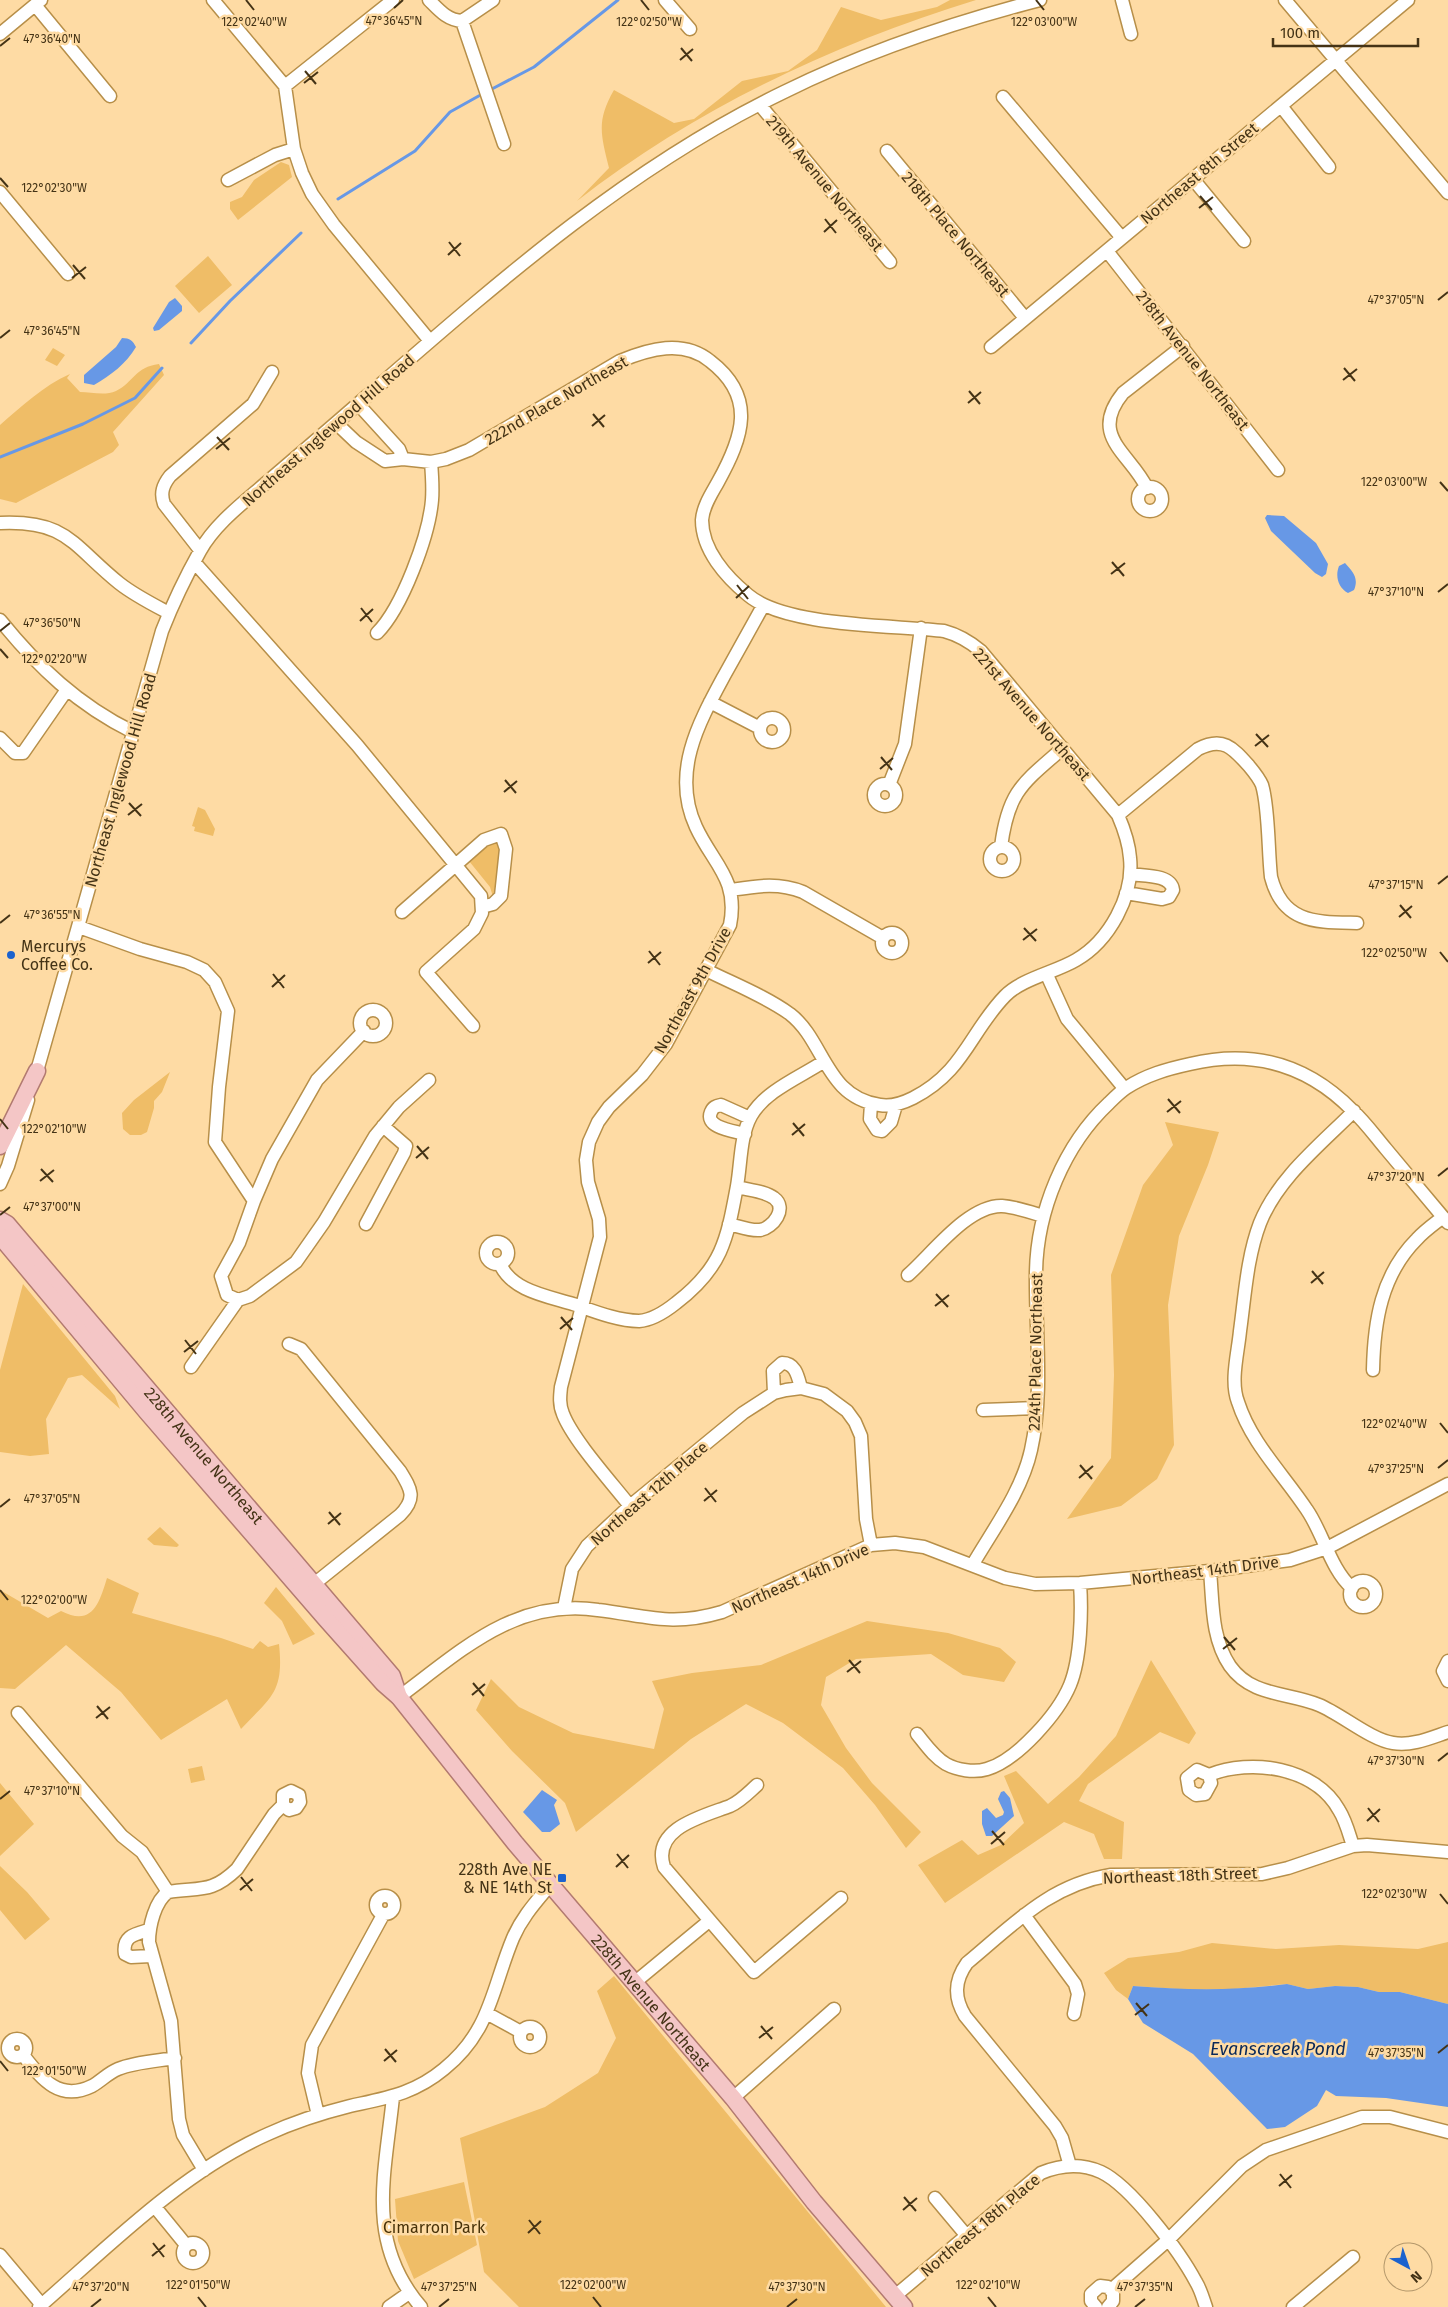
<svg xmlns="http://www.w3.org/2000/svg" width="1448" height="2307" viewBox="0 0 1448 2307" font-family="'Fira Sans',sans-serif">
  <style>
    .green { fill: #efbd67 }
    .water { fill: #6798e6 }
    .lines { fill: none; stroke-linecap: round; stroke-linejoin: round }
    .stream { stroke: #6798e6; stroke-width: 3 }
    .minor-casing { stroke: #b78f49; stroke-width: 15 }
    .major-casing { stroke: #b27a70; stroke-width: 19 }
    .minor { stroke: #fff; stroke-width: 12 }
    .major { stroke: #f4c6c6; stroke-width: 16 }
    .ticks { fill: none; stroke: #443316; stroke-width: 2 }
    .poi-dot { fill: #1b62ce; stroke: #fedba4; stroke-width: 2 }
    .labels { text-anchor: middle; stroke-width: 5; stroke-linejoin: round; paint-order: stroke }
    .street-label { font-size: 16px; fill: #443316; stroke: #fedba4 }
    .poi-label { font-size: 16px; fill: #443316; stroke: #fedba4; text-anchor: start }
    .park-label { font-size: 16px; fill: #473108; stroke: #fedba4 }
    .water-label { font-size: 18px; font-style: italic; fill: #0a2959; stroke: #fedba4 }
    .ticks-label { font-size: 12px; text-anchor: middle; fill: #443316; stroke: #fedba4; stroke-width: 5; stroke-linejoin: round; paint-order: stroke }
  </style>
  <rect width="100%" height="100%" fill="#fedba4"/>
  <path class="green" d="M950 0H976C833 44 695 109 577 201L609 168C601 135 596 121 614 90L674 123 694 119 742 81 788 71 817 50 841 7 881 20 937 7Z
    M281 162 289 165 292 177 238 220 230 209V202L242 197 254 180Z
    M208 256 232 285 199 313 175 286Z
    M53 348 65 355 57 366 45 360Z
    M159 364 164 375 113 432 119 445 113 452 16 503 0 499V425C22 406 43 386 70 374L67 378 80 392C91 392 105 396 116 391 134 382 135 367 159 364Z
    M198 807 205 810 215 829 213 836 194 831 195 827 192 826Z
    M491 844H497L501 849 498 892 494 900 490 887 469 861Z
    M170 1072 162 1092 154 1101V1108L147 1132 141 1135H130L123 1129 122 1113 134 1100Z
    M1165 1122 1219 1132 1208 1165 1179 1236 1168 1305 1174 1445 1157 1479 1121 1506 1067 1519 1111 1458 1114 1375 1111 1275 1143 1185 1173 1145Z
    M23 1284 115 1396 120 1409 82 1375 68 1378 46 1419 49 1454 30 1456 0 1452V1370Z
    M160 1527 179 1545 177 1547 154 1545 147 1539Z
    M107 1578 139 1593 132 1613 221 1638 253 1649 260 1641 268 1647 279 1644C284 1692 272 1696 241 1729L227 1699 161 1740 121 1692 66 1645 15 1689 0 1688V1590L48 1618 61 1611C92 1627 99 1604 107 1578Z
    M276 1587 315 1634 293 1645 282 1621 264 1603Z
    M867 1621 948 1633 1000 1648 1016 1662 1004 1682 963 1675 931 1654 856 1659 826 1677 821 1705 846 1748 872 1783 921 1832 906 1848 875 1805 843 1768 783 1723 746 1704 691 1739 576 1832 565 1803 512 1751 476 1710 491 1679 519 1707 573 1733 654 1749 664 1709 652 1681 692 1673 761 1665Z
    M1151 1660 1196 1733 1189 1744 1160 1732 1088 1784 1079 1801 1124 1822 1122 1859H1104L1094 1834 1064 1822 945 1903 918 1865 962 1840 978 1855 1001 1845 1024 1823 1004 1776 1016 1771 1048 1804 1079 1777 1116 1736Z
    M202 1766 205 1780 191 1783 188 1769Z
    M0 1783 34 1824 0 1856Z
    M0 1866 27 1892 50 1919 25 1940 0 1910Z
    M1448 1942V2004L1400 1992H1379L1358 1987 1335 1986 1308 1989 1287 1984 1234 1989 1193 1990 1133 1986 1128 1999 1116 1990 1104 1973 1128 1958 1179 1952 1212 1943 1276 1949 1339 1945 1418 1949Z
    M614 1976 886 2307H519L484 2272 460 2138 545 2107 598 2073 616 2038 597 1991Z
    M464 2182 477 2245 414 2279 398 2241 395 2199Z"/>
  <path class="water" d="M175 298 182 306V311L159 330 154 331 153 328 169 302Z
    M122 338C130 338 133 341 136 347 126 364 111 375 94 385L84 383V375L116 347Z
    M1267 515 1284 516 1316 543 1328 564 1326 574 1322 577 1315 573 1271 531 1265 518Z
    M1345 563C1353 572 1359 578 1354 590L1348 593C1338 588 1335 576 1339 566Z
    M542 1790 557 1800 554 1805 560 1824 550 1832H542L523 1812Z
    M1004 1791 1010 1798 1014 1816 992 1836H986L982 1824V1811L987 1808 996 1818 1003 1815 1004 1812 998 1799 1001 1792Z
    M1287 1984 1308 1989 1335 1986 1358 1987 1379 1992H1400L1448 2004V2107L1386 2098 1336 2096 1326 2090 1317 2106 1285 2127 1267 2129 1193 2054 1143 2023 1128 1999 1133 1986C1185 1990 1235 1991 1287 1984Z"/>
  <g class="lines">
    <path class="stream" d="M490 90 534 67 618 0
      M338 199 415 151 450 112 484 93
      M191 343 230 301 301 233
      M0 457 83 424 135 398 162 368"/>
    <defs>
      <path id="minor" d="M213 0 285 86 294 149 302 173 312 194 334 225 430 341
        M429 0C439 10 447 20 462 21L504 144
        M665 0 690 29
        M1122 0 1131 34
        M1285 0 1448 193
        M35 5 110 96
        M462 21 493 0
        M0 34 41 0
        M285 86 393 0
        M1003 97 1122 238
        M760 105 890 262
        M1281 106 1329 167
        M887 151 1025 318
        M1193 179 1244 241
        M228 180 275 155 294 149
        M0 192 68 274
        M1107 251 1278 470
        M991 347 1408 0
        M358 404 399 449 403 459
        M336 423 356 442 385 461 403 459 431 462 446 459 469 450 620 361C649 349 683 339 710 361 757 397 743 437 718 482 712 493 703 506 702 520 702 550 726 577 748 595 786 627 892 625 944 631 959 635 969 641 981 651L1118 815C1124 829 1129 843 1130 858 1134 896 1109 941 1076 960 1056 972 1021 979 1005 996 970 1032 964 1072 913 1098 903 1103 891 1107 880 1105 825 1097 825 1041 790 1014 765 996 734 984 706 970
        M1138 499a12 12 0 1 1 24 0a12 12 0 1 1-24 0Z
        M1147 488C1130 453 1088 436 1123 393L1183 346
        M0 523C67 520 72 545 119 583 134 595 152 604 169 613
        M200 550 164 504C160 493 163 485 170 476L253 404 272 372
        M195 563 357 745 481 896 482 913 474 929 426 972 473 1026
        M0 620C38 667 78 705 133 732
        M377 633C402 608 429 536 432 500 433 487 432 474 431 462
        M710 702 760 728
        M760 730a12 12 0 1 1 24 0a12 12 0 1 1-24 0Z
        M0 738 15 753H23L66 691
        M874 795a11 11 0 1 1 22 0a11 11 0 1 1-22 0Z
        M889 785 905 744 921 628
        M1118 815 1198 749C1223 736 1233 748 1249 766 1254 772 1259 778 1262 785 1269 808 1268 851 1271 877 1283 924 1317 922 1357 923
        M1001 847C1008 791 1023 783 1063 748
        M990 859a12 12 0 1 1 24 0a12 12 0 1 1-24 0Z
        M731 890C757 886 778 882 803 892L883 938
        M1126 893 1162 899 1169 897 1173 890C1171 874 1143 876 1130 874
        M402 912 484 840 501 834 506 849 501 896 493 904 482 907
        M79 927 140 949 187 962 204 970 215 982 228 1011 219 1087 215 1142 254 1201 239 1243 221 1276 227 1295 238 1300 250 1296 296 1262 324 1222 375 1136 399 1107 429 1080
        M882 943a10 10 0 1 1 20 0a10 10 0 1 1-20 0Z
        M1047 975 1067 1019 1124 1088
        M360 1023a13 13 0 1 1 26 0a13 13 0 1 1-26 0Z
        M35 1078 162 631C173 603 186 576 200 551 215 524 243 503 266 483 300 454 334 425 367 396 497 283 628 167 784 92 867 51 951 23 1040 0
        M871 1104 870 1119 877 1130 882 1131 891 1122 896 1105
        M745 1134C735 1131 704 1128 711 1112 713 1107 716 1106 721 1105L750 1118
        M0 1184 8 1166 28 1100
        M254 1201 272 1159 317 1080 364 1031
        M366 1224 404 1153 406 1146 383 1126
        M729 1224C738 1226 750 1231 760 1230 773 1228 788 1208 774 1198 765 1191 748 1190 737 1187
        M486 1253a11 11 0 1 1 22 0a11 11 0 1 1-22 0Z
        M500 1264C512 1291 547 1296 573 1304 593 1311 618 1321 639 1321 653 1320 666 1311 676 1303 722 1268 727 1240 737 1186 741 1164 740 1136 751 1116 765 1091 800 1077 823 1062
        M908 1275C932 1254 968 1205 1002 1206 1016 1207 1030 1212 1043 1216
        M289 1344 301 1349 400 1471C411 1489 417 1498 400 1515L314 1584
        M191 1367 238 1300
        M1373 1370C1374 1322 1381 1275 1417 1239 1424 1231 1434 1224 1443 1217
        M774 1393 773 1371 782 1363C796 1363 798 1377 801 1388
        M983 1410 1037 1408
        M630 1506C612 1483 573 1440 563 1414 559 1405 560 1396 561 1387L600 1237 599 1219 588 1182 586 1160 589 1142 598 1122 609 1107 642 1075 666 1044 730 925C739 879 713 864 696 827 671 773 698 724 724 676 737 653 750 629 763 606
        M973 1564C994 1528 1022 1491 1031 1450 1044 1392 1035 1330 1036 1272 1037 1211 1064 1145 1109 1103 1114 1098 1120 1092 1126 1088 1146 1075 1167 1069 1190 1064 1253 1049 1308 1065 1353 1111 1365 1122 1375 1136 1386 1149 1407 1174 1427 1198 1448 1223
        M1210 1571C1213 1603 1211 1638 1230 1666 1252 1697 1288 1692 1319 1705 1341 1714 1371 1740 1393 1743 1413 1746 1430 1738 1448 1732
        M1350 1594a13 13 0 1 1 26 0a13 13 0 1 1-26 0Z
        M1352 1588C1331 1570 1323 1533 1307 1510 1284 1475 1251 1443 1238 1402 1230 1381 1238 1353 1240 1331 1245 1295 1247 1257 1260 1223 1278 1178 1320 1145 1354 1111
        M564 1608 572 1569 587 1546 630 1506 743 1413 774 1393 786 1390 801 1388 824 1394 847 1411 855 1422 861 1436 866 1519 871 1545
        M1448 1661 1443 1671 1448 1681
        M399 1697C461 1651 515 1598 598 1610 648 1616 671 1627 722 1612L871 1545 895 1543 924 1547 1005 1578 1035 1584 1080 1583 1210 1571 1290 1560 1327 1548 1448 1484
        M18 1713 122 1836 142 1852 168 1892C155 1901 149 1926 149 1942L171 2021 179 2119 183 2135 204 2170
        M917 1734C926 1745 934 1757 946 1764 957 1770 974 1773 987 1769 1017 1760 1058 1714 1070 1685 1081 1658 1082 1611 1080 1583
        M1209 1775 1211 1783 1205 1794 1196 1795 1189 1790 1187 1778 1197 1770 1209 1775C1251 1758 1315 1767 1339 1810 1346 1821 1349 1834 1353 1846
        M757 1785C749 1792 741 1801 730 1806 704 1816 651 1828 664 1867L754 1972 841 1898
        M168 1892C200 1887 211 1894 237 1869L274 1814 283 1805V1795L291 1791 299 1795 300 1802 296 1808 289 1810 283 1805
        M376 1905a9 9 0 1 1 18 0a9 9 0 1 1-18 0Z
        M1024 1915 1075 1984 1078 1994 1074 2014
        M149 1930C135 1934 122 1936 125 1954L131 1957 151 1956
        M634 1983 709 1921
        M488 2014 521 2032
        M520 2037a10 10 0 1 1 20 0a10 10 0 1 1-20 0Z
        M8 2048a9 9 0 1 1 18 0a9 9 0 1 1-18 0Z
        M23 2055C42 2079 59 2102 92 2086 101 2081 108 2073 118 2069 135 2062 157 2061 175 2058
        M393 2097C385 2175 365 2242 421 2307
        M733 2098 834 2009
        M318 2115 308 2073 312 2045 383 1915
        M1070 2166 1062 2138 1055 2126 965 2016C954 1998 954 1981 967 1963 1013 1925 1049 1885 1111 1875L1262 1874 1288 1868 1353 1846 1367 1845 1448 1852
        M935 2198 966 2235
        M155 2207 186 2245
        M183 2253a10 10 0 1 1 20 0a10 10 0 1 1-20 0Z
        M0 2255 42 2305
        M1111 2290 1168 2240 1242 2166 1266 2150 1362 2117H1390L1448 2132
        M895 2296 1041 2173C1060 2165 1081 2163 1101 2172 1131 2186 1180 2252 1196 2282 1201 2290 1203 2299 1206 2307
        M39 2307C109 2246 182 2172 268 2134 294 2122 322 2113 350 2106 386 2098 414 2094 444 2069 491 2031 492 1988 513 1938 522 1917 536 1902 550 1885
        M389 2307 409 2293
        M1096 2307 1091 2301V2294L1100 2286 1108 2287 1113 2293V2301L1108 2307
        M1293 2307 1353 2257"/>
      <g id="major">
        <path d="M0 1146 37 1071"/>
        <path id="s1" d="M0 1220 7 1224 392 1676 399 1697"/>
        <path id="s2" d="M0 1236 147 1412 326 1619 383 1683 399 1697 515 1843 733 2098 814 2202 904 2307"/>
      </g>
    </defs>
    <use href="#minor" class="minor-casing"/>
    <use href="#major" class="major-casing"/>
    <use href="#minor" class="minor"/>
    <use href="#major" class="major"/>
  </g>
  <path class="ticks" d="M246 0 254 10M641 0 649 10M1036 0 1044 10M394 8 403 0M0 46 10 38M681 48 692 61M680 60 693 49M305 71 316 84M304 83 318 72M0 178 8 187M1200 196 1212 210M1199 208 1213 197M825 219 836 233M824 232 837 220M449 242 460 256M448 255 461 243M73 265 85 279M72 278 86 267M1438 300 1448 292M0 338 10 330M1344 368 1355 381M1343 380 1357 369M969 391 980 404M968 403 981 392M593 414 604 427M592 426 605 415M217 437 229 450M216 449 230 438M1440 482 1448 491M1112 562 1124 576M1111 574 1125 563M737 585 748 599M1438 592 1448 584M736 598 749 586M361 608 372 622M360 621 373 609M0 631 10 623M0 649 8 658M1256 734 1268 747M1255 746 1269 735M881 757 892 770M880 769 893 758M505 780 516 793M504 792 517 781M129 803 141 816M128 815 142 804M1438 884 1448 876M1400 905 1411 918M1399 917 1412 906M0 923 10 915M1024 928 1036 941M1023 940 1037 929M649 951 660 965M1440 952 1448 962M648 963 661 952M273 974 284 988M272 987 285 975M1168 1099 1180 1113M1167 1112 1181 1101M0 1119 8 1129M793 1123 804 1136M792 1135 805 1124M417 1146 428 1159M416 1158 429 1147M41 1169 53 1182M1438 1176 1448 1168M40 1181 54 1170M0 1215 10 1207M1312 1271 1323 1284M1311 1283 1324 1272M936 1294 948 1307M935 1306 949 1295M561 1317 572 1330M560 1329 573 1318M185 1340 196 1354M184 1352 198 1341M1440 1423 1448 1433M1080 1465 1092 1479M1438 1468 1448 1460M1079 1478 1093 1466M705 1488 716 1502M704 1501 717 1490M0 1507 10 1499M329 1512 340 1525M328 1524 341 1513M0 1590 8 1600M1224 1637 1235 1650M1223 1649 1237 1638M849 1660 860 1673M847 1672 861 1661M473 1683 484 1696M472 1695 485 1684M97 1706 108 1719M96 1718 110 1707M1438 1761 1448 1753M0 1799 10 1791M1368 1808 1379 1822M1367 1821 1380 1809M992 1831 1004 1845M991 1844 1005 1832M617 1854 628 1868M616 1867 629 1855M241 1877 252 1891M240 1890 253 1879M1440 1894 1448 1904M1136 2003 1147 2016M1135 2015 1149 2004M761 2026 772 2039M759 2038 773 2027M385 2049 396 2062M1438 2053 1448 2045M0 2061 8 2071M384 2061 397 2050M1280 2174 1291 2188M1279 2186 1292 2175M904 2197 916 2211M903 2210 917 2198M529 2220 540 2234M528 2233 541 2221M153 2243 164 2257M152 2256 165 2245M198 2297 206 2307M593 2297 601 2307M988 2297 996 2307M91 2307 101 2299M439 2307 449 2299M787 2307 797 2299M1135 2307 1145 2299"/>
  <g class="poi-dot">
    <circle cx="11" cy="955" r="5"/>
    <rect x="557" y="1873" width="10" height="10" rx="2.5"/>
  </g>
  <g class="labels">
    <g class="street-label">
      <text transform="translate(1199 173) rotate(-40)" y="6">Northeast 8th Street</text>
      <text transform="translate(825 183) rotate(50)" y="6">219th Avenue Northeast</text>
      <text transform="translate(956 234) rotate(50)" y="6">218th Place Northeast</text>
      <text transform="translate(1193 360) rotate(52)" y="6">218th Avenue Northeast</text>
      <text transform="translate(556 400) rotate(-30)" y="6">222nd Place Northeast</text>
      <text transform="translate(328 430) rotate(-41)" y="6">Northeast Inglewood Hill Road</text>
      <text transform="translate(1032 714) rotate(49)" y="6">221st Avenue Northeast</text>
      <text transform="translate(120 780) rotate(-74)" y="6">Northeast Inglewood Hill Road</text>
      <text transform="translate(692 990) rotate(-61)" y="6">Northeast 9th Drive</text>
      <text transform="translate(1035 1352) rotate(-89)" y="6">224th Place Northeast</text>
      <text dy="6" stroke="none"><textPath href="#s1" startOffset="312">228th Avenue Northeast</textPath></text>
      <text transform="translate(649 1493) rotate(-41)" y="6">Northeast 12th Place</text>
      <text transform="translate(1205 1570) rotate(-7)" y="6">Northeast 14th Drive</text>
      <text transform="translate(800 1578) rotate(-24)" y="6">Northeast 14th Drive</text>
      <text transform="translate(1180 1875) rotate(-2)" y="6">Northeast 18th Street</text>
      <text dy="6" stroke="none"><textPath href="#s2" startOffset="1006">228th Avenue Northeast</textPath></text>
      <text transform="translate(980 2225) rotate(-40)" y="6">Northeast 18th Place</text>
    </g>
    <g class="poi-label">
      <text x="21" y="952">Mercurys<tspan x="21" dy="18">Coffee Co.</tspan></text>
      <text x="552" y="1875" text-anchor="end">228th Ave NE<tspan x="552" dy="18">&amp; NE 14th St</tspan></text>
    </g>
    <g class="park-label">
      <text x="434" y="2233">Cimarron Park</text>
    </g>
    <g class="water-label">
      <text x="1278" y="2055">Evanscreek Pond</text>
    </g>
  </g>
  <g class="ticks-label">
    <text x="394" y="25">47°36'45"N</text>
    <text x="254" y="26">122°02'40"W</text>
    <text x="649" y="26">122°02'50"W</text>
    <text x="1044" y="26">122°03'00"W</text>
    <text x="52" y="43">47°36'40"N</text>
    <text x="54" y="192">122°02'30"W</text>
    <text x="1396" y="304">47°37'05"N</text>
    <text x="52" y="335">47°36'45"N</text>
    <text x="1394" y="486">122°03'00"W</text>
    <text x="1396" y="596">47°37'10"N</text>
    <text x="52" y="627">47°36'50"N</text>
    <text x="54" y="663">122°02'20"W</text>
    <text x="1396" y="889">47°37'15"N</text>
    <text x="52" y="919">47°36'55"N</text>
    <text x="1394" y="957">122°02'50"W</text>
    <text x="54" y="1133">122°02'10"W</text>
    <text x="1396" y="1181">47°37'20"N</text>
    <text x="52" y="1211">47°37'00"N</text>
    <text x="1394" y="1428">122°02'40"W</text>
    <text x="1396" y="1473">47°37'25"N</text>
    <text x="52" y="1503">47°37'05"N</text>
    <text x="54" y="1604">122°02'00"W</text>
    <text x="1396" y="1765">47°37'30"N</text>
    <text x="52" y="1795">47°37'10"N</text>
    <text x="1394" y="1898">122°02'30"W</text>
    <text x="1396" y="2057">47°37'35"N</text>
    <text x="54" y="2075">122°01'50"W</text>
    <text x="198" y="2289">122°01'50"W</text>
    <text x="593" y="2289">122°02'00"W</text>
    <text x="988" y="2289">122°02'10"W</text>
    <text x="101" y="2291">47°37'20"N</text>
    <text x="449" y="2291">47°37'25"N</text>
    <text x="797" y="2291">47°37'30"N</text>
    <text x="1145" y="2291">47°37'35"N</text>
  </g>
  <g transform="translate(1408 2267) rotate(140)"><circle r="24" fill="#fedba4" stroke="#b4986b"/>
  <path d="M0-4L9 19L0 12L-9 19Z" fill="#1b62ce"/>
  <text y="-8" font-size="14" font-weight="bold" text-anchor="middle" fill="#443316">N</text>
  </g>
  <path d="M1273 38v8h145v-8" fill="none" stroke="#443316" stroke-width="2.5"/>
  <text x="1280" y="38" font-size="15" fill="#443316" stroke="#fedba4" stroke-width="4" paint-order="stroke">100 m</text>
</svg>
